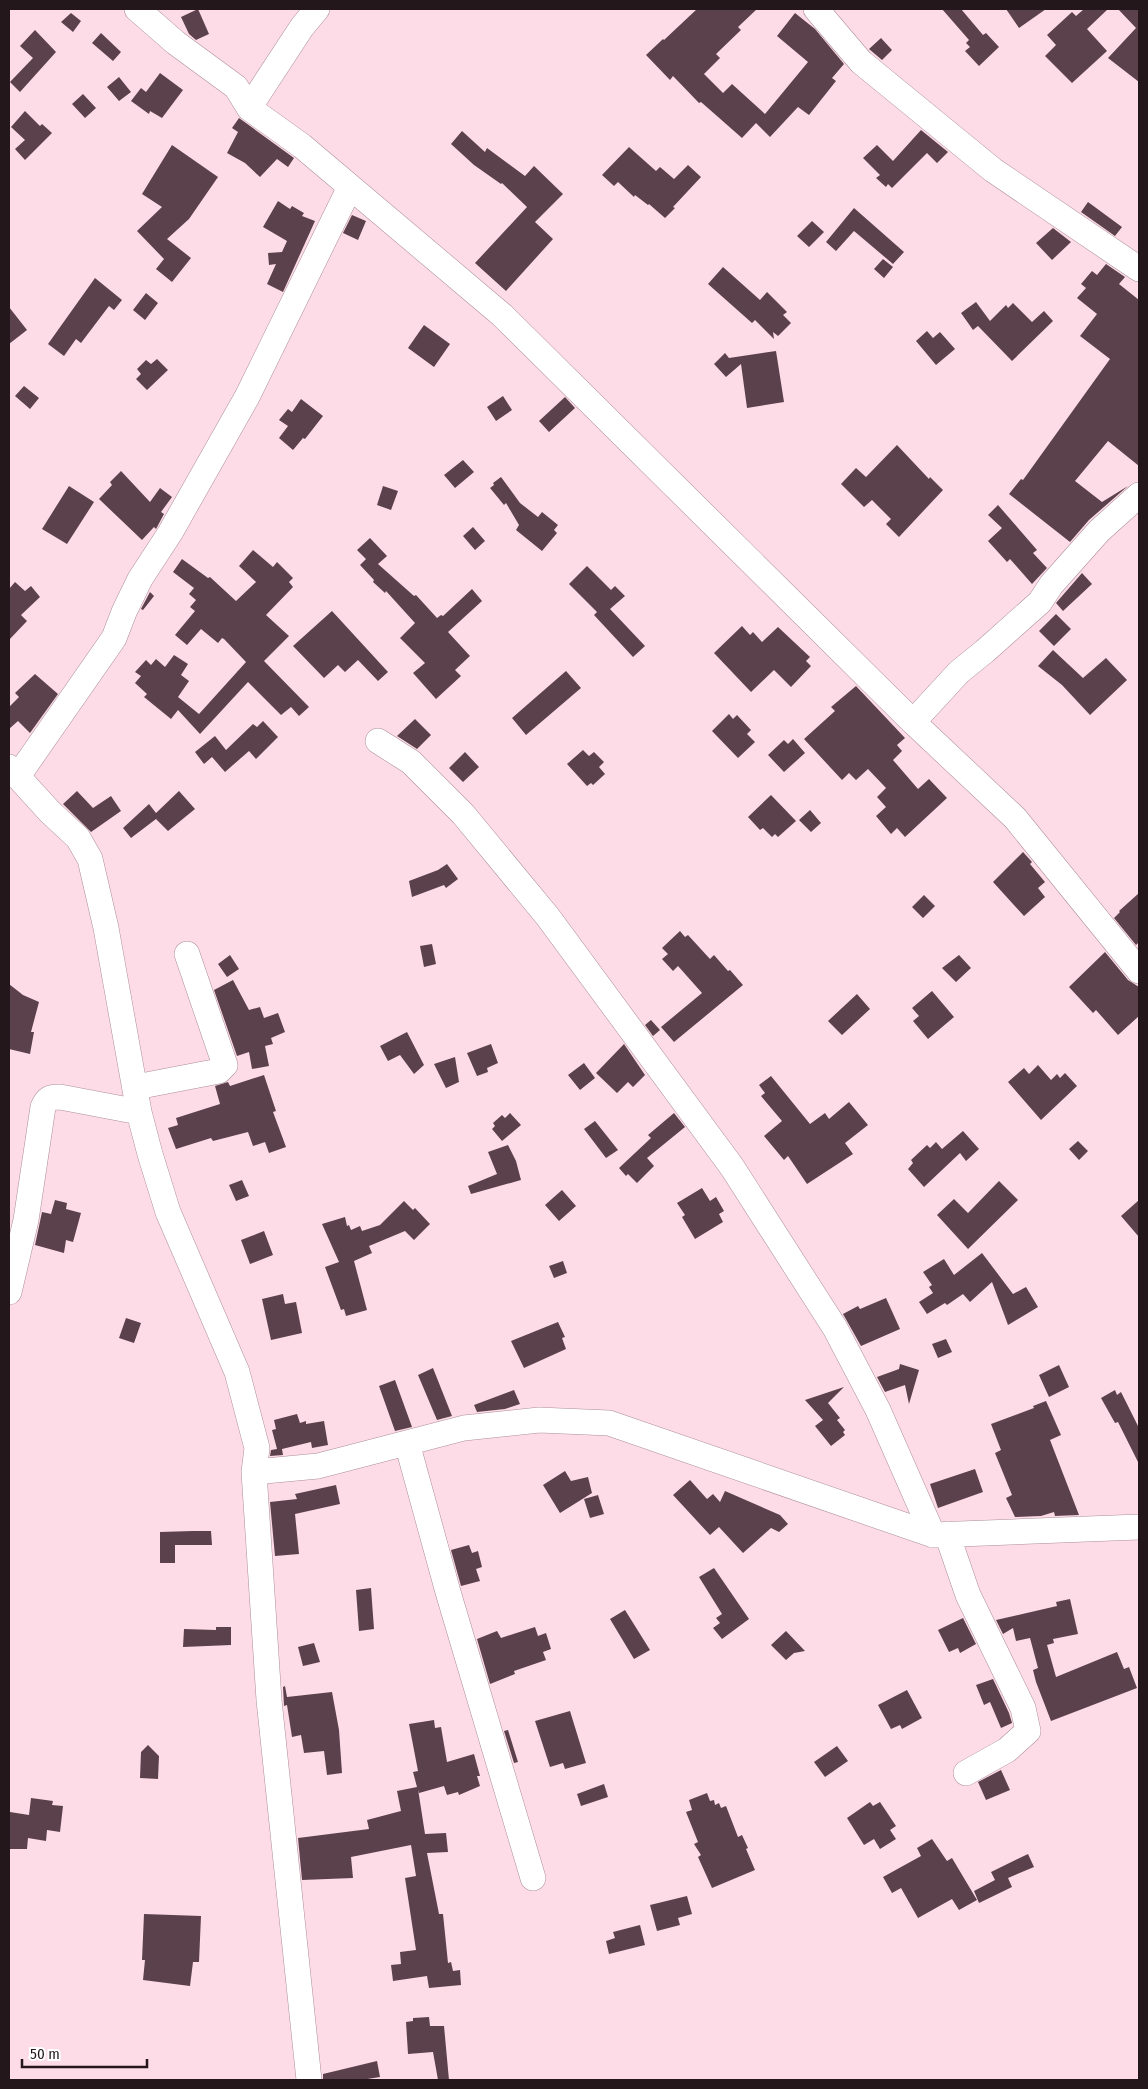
<svg xmlns="http://www.w3.org/2000/svg" width="1148" height="2089" viewBox="0 0 1148 2089" font-family="'Fira Sans Condensed',sans-serif">
  <style>
    .building { fill: #5b414b }
    .lines { fill: none; stroke-linecap: round; stroke-linejoin: round }
    .minor-casing { stroke: #ac8e99; stroke-width: 26 }
    .minor { stroke: #fff; stroke-width: 25 }
  </style>
  <rect width="100%" height="100%" fill="#fddce8"/>
  <path class="building" d="M198 9 209 34 196 40 189 34 181 17Z
    M697 9H757L738 27 741 30 716 54 720 58 704 74 723 93 732 84 765 114 808 62 777 36 795 13 815 29 844 64 832 78 836 81 809 115 798 107 770 137 756 123 742 138 701 102 699 103 673 76 670 80 646 55 663 39 664 40Z
    M942 9H961L983 35 986 33 999 47 979 66 965 51 970 47 966 43 969 40Z
    M1006 9H1046L1019 28Z
    M1084 9H1108L1087 29 1107 51 1072 83 1045 56 1056 45 1047 35 1072 12 1076 16Z
    M1118 9H1139V82L1108 58 1136 28Z
    M71 13 81 21 73 32 61 22Z
    M35 30 56 52 20 92 10 82 33 58 20 46Z
    M101 33 121 52 113 61 92 43Z
    M881 38 892 50 882 60 869 49Z
    M160 73 183 90 162 118 150 111 149 114 131 101 141 88 146 92Z
    M119 77 131 92 119 101 107 87Z
    M83 94 96 108 85 118 72 104Z
    M25 111 40 126 42 124 52 133 25 160 15 149 25 140 11 127Z
    M239 118 294 158 288 167 277 159 260 177 245 163 227 153 238 132 232 128Z
    M921 130 948 152 937 163 927 153 892 188 888 184 886 187 876 178 880 175 863 158 877 145 893 161Z
    M462 131 485 152 487 148 525 176 534 166 563 194 535 222 553 239 506 291 475 263 527 207 502 183 501 184 474 165 451 144Z
    M172 145 218 177 189 219 167 239 191 258 172 282 156 269 164 259 137 231 162 207 142 194Z
    M629 147 656 171 660 167 674 179 688 165 701 177 673 207 675 208 665 218 649 204 648 205 635 195 634 197 618 182 614 186 602 175Z
    M278 201 290 209 292 206 304 213 302 216 315 221 283 292 267 284 276 264 269 265 268 253 282 252 287 241 263 227Z
    M1088 202 1122 227 1115 236 1081 212Z
    M854 208 904 252 893 264 854 231 836 251 826 242Z
    M352 215 366 221 358 240 343 233Z
    M812 221 824 232 809 247 797 236Z
    M1053 228 1071 242 1052 260 1036 243Z
    M883 259 893 267 884 278 874 269Z
    M1106 264 1125 277 1119 284 1139 300V466L1108 441 1075 481 1102 502 1128 486 1089 520 1070 542 1009 494 1021 479 1023 480 1110 359 1080 336 1097 314 1077 298 1086 288 1081 284 1092 271 1097 275Z
    M723 267 760 300 767 292 787 312 783 315 791 323 778 336 773 332 774 339 755 320 752 323 708 284Z
    M95 278 122 300 114 310 109 306 81 343 76 339 64 356 48 344Z
    M146 293 158 303 145 320 133 310Z
    M976 302 990 321 1006 305 1008 308 1013 303 1032 322 1044 311 1053 321 1012 361 978 326 973 330 961 313Z
    M9 307 27 330 9 344Z
    M424 325 450 344 434 367 408 348Z
    M927 331 933 338 940 332 955 349 936 365 916 341Z
    M776 351 784 402 747 408 741 364 726 377 714 364 725 353 729 358Z
    M157 359 168 370 147 390 136 379 141 374 137 369 146 360 151 364Z
    M24 386 39 398 30 409 15 396Z
    M503 396 512 410 496 421 487 407Z
    M565 397 575 408 549 432 539 421Z
    M301 399 323 416 305 439 303 438 293 450 279 438 288 426 279 420 288 409 292 412Z
    M897 445 929 479 930 477 943 490 899 537 886 524 891 519 872 500 864 507 841 484 856 468 866 477Z
    M463 460 474 472 455 488 444 475Z
    M121 471 150 502 160 488 172 497 161 512 164 514 156 529 154 527 142 540 99 499 112 485 110 482Z
    M501 477 520 503 538 517 542 512 558 525 554 530 557 533 542 551 516 530 519 525 506 503 504 505 490 488 494 485 493 483Z
    M69 486 94 502 67 544 42 529Z
    M383 486 398 491 391 510 377 505Z
    M998 505 1037 550 1033 553 1047 568 1032 584 1010 559 1007 562 988 541 1002 528 988 515Z
    M473 527 485 541 475 550 463 536Z
    M370 538 387 556 378 564 414 596 416 595 437 618 441 615 443 616 472 589 482 601 448 632 470 656 455 670 461 676 436 699 413 673 425 663 400 638 415 623 386 591 385 593 373 582 374 580 360 565 366 559 357 550Z
    M253 550 273 567 277 562 293 578 289 582 293 587 266 615 289 636 264 661 309 707 299 716 291 707 281 715 248 682 200 734 178 710 171 719 144 697 147 694 135 683 141 676 135 672 146 660 151 665 156 659 165 667 174 655 188 664 181 675 189 681 178 697 199 714 246 662 224 639 222 638 218 643 201 629 187 645 175 635 195 611 190 607 196 600 189 594 194 588 173 572 182 559 208 578 210 577 236 601 256 582 239 566Z
    M587 566 611 590 615 586 625 596 610 609 645 646 633 657 594 615 597 612 569 584Z
    M1082 573 1092 584 1063 611 1056 603Z
    M15 582 25 591 31 586 40 597 21 615 27 621 9 640V589Z
    M150 592 154 596 143 610 141 609Z
    M332 611 388 672 378 681 358 660 345 672 338 665 324 678 293 646Z
    M1056 614 1071 629 1054 646 1039 631Z
    M742 626 750 635 753 632 762 642 778 627 810 657 806 661 811 666 791 687 774 670 751 692 714 653Z
    M1053 650 1083 678 1106 658 1127 680 1090 715 1062 685 1038 666Z
    M566 671 581 688 526 735 512 718Z
    M35 674 58 694 30 733 18 721 9 729V707L19 697 15 693Z
    M856 686 905 738 897 745 902 751 893 760 918 789 929 779 947 798 905 837 897 828 891 834 876 816 886 807 877 797 886 788 868 769 856 780 849 773 842 780 804 739 835 711 831 707Z
    M729 714 733 719 737 715 751 730 747 734 755 742 738 758 712 731Z
    M415 719 431 735 417 749 397 736Z
    M263 721 278 737 256 759 249 751 225 772 212 757 204 764 195 752 215 736 226 750 253 724 257 727Z
    M793 739 805 753 784 772 768 755 784 740 788 744Z
    M583 750 589 756 594 752 604 762 599 767 605 774 593 785 591 783 587 786 567 764Z
    M465 752 479 767 463 782 449 768Z
    M77 791 93 808 111 796 121 811 91 832 63 804Z
    M179 791 195 809 168 831 156 819 131 838 123 828 149 804 156 813Z
    M771 795 796 821 778 837 775 834 772 837 763 828 760 830 748 817Z
    M810 810 821 823 811 832 799 820Z
    M1023 852 1032 862 1030 864 1045 882 1038 888 1045 897 1024 916 993 882Z
    M447 864 458 879 446 888 444 885 412 897 409 881 438 870Z
    M1139 893V942L1136 945 1114 918 1120 912 1119 911Z
    M924 895 935 906 923 918 912 907Z
    M680 931 685 937 688 935 710 959 714 955 728 971 730 970 743 985 674 1042 661 1027 702 993 678 966 673 971 662 959 668 954 662 948Z
    M432 944 436 964 424 967 420 946Z
    M1105 952 1128 980 1139 987V1016L1118 1035 1096 1010 1093 1013 1069 987Z
    M230 955 239 969 227 977 218 964Z
    M959 955 971 968 956 982 942 968Z
    M233 980 249 1010 260 1007 264 1018 278 1013 285 1032 271 1038 273 1044 265 1046 269 1066 252 1069 249 1052 237 1056 214 990Z
    M9 984 23 995 39 1002 31 1032H34L30 1054 9 1049Z
    M932 991 954 1017 928 1039 913 1021 919 1016 912 1008Z
    M857 994 870 1009 842 1035 828 1021Z
    M651 1020 660 1030 653 1036 645 1025Z
    M407 1032 424 1065 414 1074 400 1055 388 1061 380 1046Z
    M491 1044 498 1063 487 1068 488 1072 477 1076 467 1053Z
    M624 1044 645 1075 633 1087 628 1082 617 1093 596 1073Z
    M455 1057 459 1082 446 1088 434 1064Z
    M584 1063 595 1078 580 1090 568 1075Z
    M1038 1065 1051 1080 1057 1074 1060 1078 1065 1073 1077 1086 1041 1120 1008 1082 1024 1068 1029 1074Z
    M264 1075 276 1111 273 1112 286 1147 269 1153 265 1142 253 1146 248 1132 213 1141 211 1138 176 1149 168 1128 178 1125 176 1118 220 1104 215 1086 228 1082 230 1086Z
    M771 1076 810 1124 825 1113 829 1119 849 1102 868 1125 845 1143 853 1154 807 1184 788 1156 784 1160 764 1136 782 1121 761 1096 765 1093 759 1085Z
    M510 1113 521 1125 502 1141 492 1129 495 1126 493 1123 502 1115 505 1118Z
    M674 1113 685 1127 647 1158 654 1166 637 1183 628 1174 626 1176 619 1168 651 1138 648 1135Z
    M595 1121 618 1150 606 1158 584 1129Z
    M963 1131 979 1149 966 1161 960 1153 924 1187 908 1169 913 1163 911 1160 927 1145 930 1148 936 1142 942 1149Z
    M1078 1141 1088 1151 1079 1160 1069 1149Z
    M508 1145 516 1161 521 1180 471 1194 468 1186 497 1174 488 1152Z
    M242 1180 249 1196 236 1201 229 1185Z
    M999 1181 1018 1200 968 1249 937 1215 954 1199 968 1213Z
    M702 1188 710 1201 716 1197 724 1211 719 1214 723 1222 695 1239 682 1217 685 1215 677 1203Z
    M562 1190 576 1206 559 1221 545 1205Z
    M55 1200 67 1203 66 1209 81 1213 73 1242 66 1240 64 1253 35 1245 42 1212 51 1214Z
    M1139 1200V1237L1121 1216Z
    M404 1201 413 1210 415 1208 430 1224 414 1240 405 1231 369 1246 372 1253 354 1261 367 1310 346 1316 344 1309 341 1310 325 1267 339 1262 322 1224 345 1217 347 1226 349 1225 351 1230 360 1226 362 1231 380 1225Z
    M264 1231 273 1255 250 1264 241 1240Z
    M982 1253 1013 1294 1026 1287 1038 1307 1008 1325 992 1282 970 1302 963 1294 947 1305 945 1303 927 1314 919 1302 933 1293 929 1287 932 1285 923 1272 944 1259 954 1275Z
    M563 1261 567 1273 554 1278 549 1266Z
    M283 1294 285 1304 296 1302 302 1333 271 1340 262 1299Z
    M886 1298 900 1329 861 1346 843 1314 858 1306 860 1309Z
    M126 1318 141 1323 134 1343 119 1338Z
    M558 1322 565 1337 562 1338 566 1349 524 1368 511 1341Z
    M946 1339 952 1352 938 1358 932 1344Z
    M900 1364 919 1370 909 1404 905 1385 885 1392 877 1377 899 1369Z
    M1059 1365 1069 1387 1049 1397 1039 1375Z
    M433 1368 452 1416 437 1420 418 1375Z
    M395 1380 412 1427 395 1431 379 1386Z
    M844 1387 828 1403 840 1418 837 1420 845 1430 843 1432 845 1435 831 1446 815 1426 823 1420 805 1400Z
    M514 1390 520 1404 505 1409 477 1412 474 1405Z
    M1115 1390 1117 1395 1121 1392 1139 1428V1464L1118 1422 1115 1423 1101 1398Z
    M1046 1401 1061 1435 1050 1440 1079 1515 1055 1516 1054 1512 1041 1516 1015 1517 1006 1498 1012 1495 995 1453 1001 1450 991 1424 1034 1408 1033 1406Z
    M297 1414 300 1423 306 1421V1424L324 1421 328 1445 312 1448 311 1442 282 1449 283 1455 270 1456 271 1450 277 1449 272 1430 276 1429 274 1420Z
    M975 1469 983 1492 938 1508 930 1484Z
    M565 1471 571 1481 588 1477 592 1493 560 1513 543 1485Z
    M690 1480 707 1499 713 1494 720 1502 725 1491 780 1515 788 1524 779 1532 771 1528 743 1553 719 1527 710 1535 673 1495Z
    M336 1485 340 1504 295 1514 299 1554 275 1556 270 1502 297 1499 295 1494Z
    M598 1495 604 1514 590 1518 584 1499Z
    M193 1531H211L212 1545H175V1563H160V1532Z
    M469 1545 472 1553 478 1551 482 1567 476 1569 480 1581 461 1586 451 1550Z
    M714 1568 749 1619 722 1639 713 1628 720 1623 716 1618 722 1614 699 1577Z
    M371 1588 374 1629 359 1631 356 1590Z
    M1070 1599 1078 1634 1053 1639 1054 1643 1047 1645 1056 1677 1117 1652 1124 1669 1129 1667 1137 1688 1051 1721 1036 1682 1033 1670 1038 1668 1030 1638 1016 1641 1013 1628 1003 1634 996 1620 1057 1606 1056 1602Z
    M625 1610 650 1650 634 1659 610 1619Z
    M963 1618 976 1644 960 1653 958 1648 949 1652 938 1630Z
    M216 1627H231V1645L183 1647 184 1629 216 1630Z
    M535 1627 538 1636 546 1633 551 1649 543 1652 546 1660 514 1671 515 1674 490 1684 477 1639 497 1631 501 1638Z
    M786 1631 805 1651 794 1653 786 1660 771 1645Z
    M314 1643 320 1662 303 1666 298 1647Z
    M993 1679 1009 1713 1012 1723 1001 1728 990 1702 984 1705 976 1685Z
    M285 1686 287 1697 332 1692 339 1730 342 1773 327 1775 324 1751 304 1753 301 1735 292 1737 287 1705 284 1706 283 1687Z
    M907 1690 922 1718 902 1729 900 1725 891 1729 878 1705Z
    M570 1711 586 1763 565 1769 563 1763 550 1767 535 1721Z
    M434 1720 435 1728 441 1727 447 1762 474 1754 480 1776H477L480 1786 459 1795 458 1792 447 1795 444 1786 419 1793 418 1789 425 1834 446 1833 448 1852 427 1853 439 1914H443L448 1963 451 1962 453 1971 460 1970 461 1985 429 1988 427 1976 393 1981 391 1965 401 1964 400 1952 416 1950 405 1878 416 1876 411 1845 351 1857 353 1878 302 1880 298 1838 369 1829 367 1820 401 1811 397 1791 417 1787 413 1772 418 1771 409 1724Z
    M508 1730 518 1762 514 1763 504 1731Z
    M148 1745 159 1756 158 1779 140 1778 141 1752Z
    M837 1746 848 1761 825 1777 814 1762Z
    M1001 1770 1010 1790 986 1800 978 1782Z
    M604 1784 608 1797 581 1806 577 1794Z
    M707 1793 710 1801 714 1800 715 1805 719 1803 721 1808 726 1806 738 1837 742 1835 748 1848 746 1849 755 1870 712 1888 698 1857 701 1855 694 1844 698 1842 686 1812 692 1810 689 1800Z
    M31 1798 53 1801 52 1805 63 1806 60 1832 47 1830 46 1841 28 1838 27 1849H10V1812L29 1815Z
    M870 1802 873 1806 880 1802 896 1826 890 1830 896 1839 880 1849 874 1839 864 1845 847 1818Z
    M932 1839 947 1861 952 1858 977 1900 959 1910 952 1899 918 1918 901 1888 892 1893 883 1877 921 1856 917 1848Z
    M1028 1854 1034 1867 1008 1878 1012 1887 979 1903 974 1891 995 1880 991 1872Z
    M687 1896 692 1914 678 1918 680 1925 657 1931 650 1905Z
    M144 1914 201 1916 199 1962H193L190 1986 143 1980 145 1960H142Z
    M640 1925 645 1945 609 1954 606 1941 615 1938 613 1932Z
    M429 2017 430 2026H444L449 2080H438L433 2052 408 2054 406 2022 413 2021V2018Z
    M377 2061 380 2077 361 2080H323V2074Z"/>
  <g class="lines">
    <defs>
      <path id="minor" d="M137 9 176 43 236 87 249 108 302 146 502 315 913 722 1015 818 1139 971
        M816 9 861 62 993 170 1139 269
        M249 108 302 27 317 9
        M913 722 959 672 985 651 1040 602 1051 585 1099 531 1139 495
        M378 741 411 762 463 814 548 917 732 1167 835 1328 878 1410 933 1535
        M9 767 50 812 78 838 90 859 106 928 139 1112 150 1154 168 1212 237 1372 257 1448 254 1472 318 1466 464 1428 539 1420 609 1423 933 1535 1139 1527
        M18 776 114 638 124 612 140 579 170 533 247 397 350 187
        M136 1087 219 1071 225 1065 187 954
        M9 1292 26 1220 43 1107C47 1098 50 1097 60 1097L139 1112
        M407 1443 448 1592 533 1878
        M254 1472 269 1700 309 2080
        M947 1534 968 1595 1023 1708 1028 1731 1007 1750 966 1773"/>
    </defs>
    <use href="#minor" class="minor-casing"/>
    <use href="#minor" class="minor"/>
  </g>
  <rect width="1148" height="2089" fill="none" stroke="#23171c" stroke-width="20"/>
  <path d="M22 2059v8h125v-8" fill="none" stroke="#23171c" stroke-width="2.5"/>
  <text x="30" y="2059" font-size="15" fill="#23171c" stroke="#ffffff" stroke-width="4" paint-order="stroke">50 m</text>
</svg>
